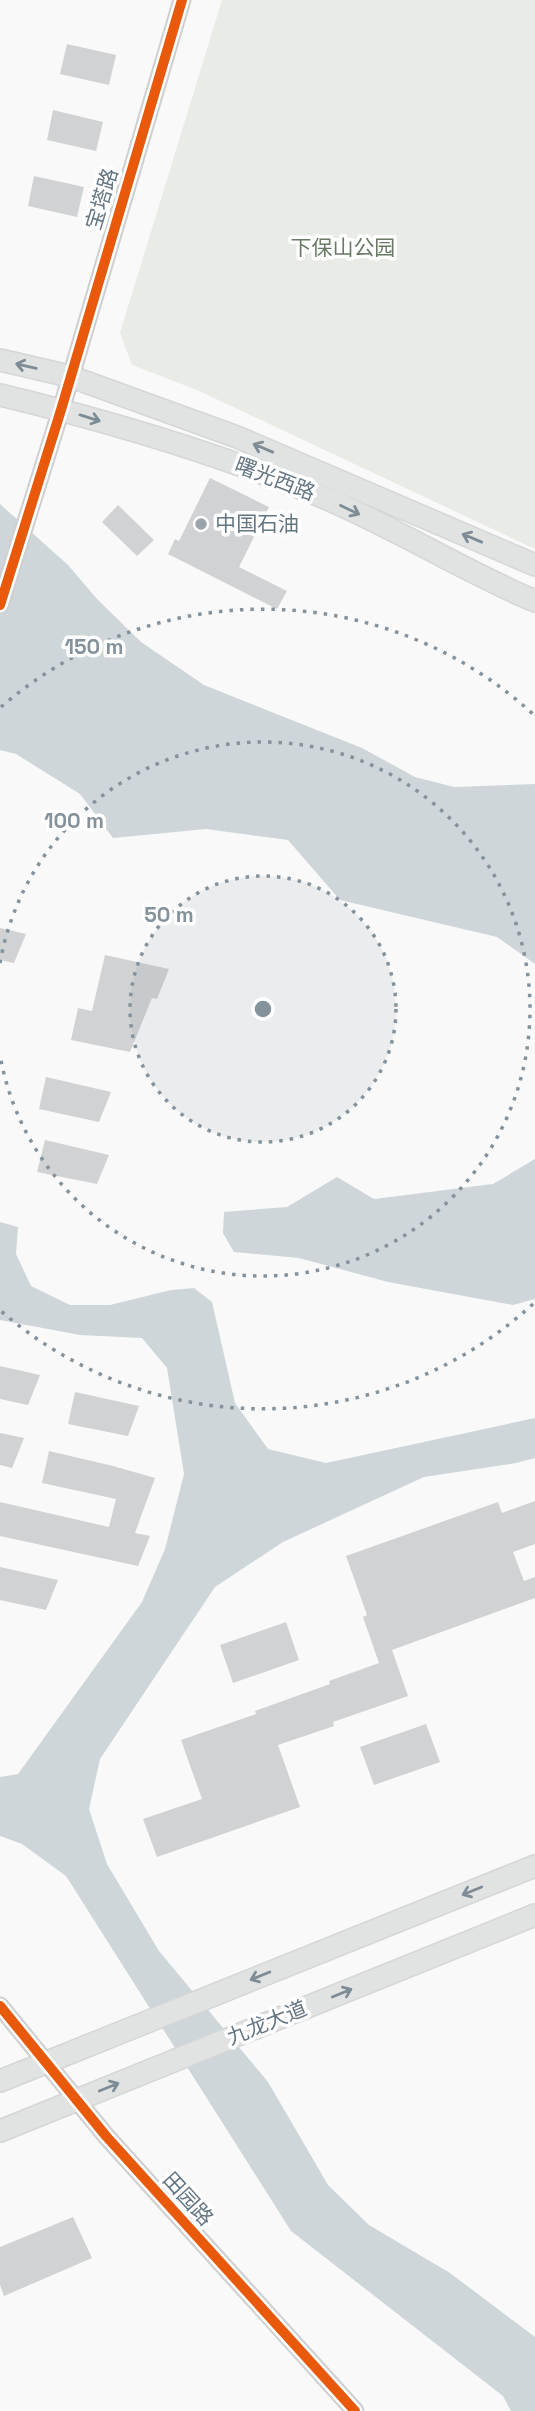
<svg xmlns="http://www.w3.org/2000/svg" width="535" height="2411" viewBox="0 0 535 2411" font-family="'Space Grotesk','Noto Sans SC',sans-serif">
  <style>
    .green { fill: #e8ebe6 }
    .water { fill: #ced6d9 }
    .building { fill: #d0d2d3 }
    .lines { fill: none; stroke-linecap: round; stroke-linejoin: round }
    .secondary-casing { stroke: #d5d6d7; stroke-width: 24 }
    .tertiary { stroke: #cecfd0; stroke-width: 19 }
    .secondary { stroke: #e1e2e2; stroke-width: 21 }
    .cycleway-casing { stroke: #fff; stroke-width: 15 }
    .cycleway { stroke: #e8590c; stroke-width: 10 }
    .oneway { stroke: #7e8c96 }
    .ring { fill: none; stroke: #84929c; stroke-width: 3.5; stroke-dasharray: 3.5 7 }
    .poi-dot { fill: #99a4ac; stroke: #fff; stroke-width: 2.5 }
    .labels { text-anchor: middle; stroke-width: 7; stroke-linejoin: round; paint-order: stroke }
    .street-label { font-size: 21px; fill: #657683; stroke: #fff }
    .park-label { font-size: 21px; fill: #687a64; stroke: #fff }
    .poi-label { font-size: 21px; fill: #657683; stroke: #fff; text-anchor: start }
    .centre { fill: #84929c; stroke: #fff; stroke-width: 3.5 }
    .ring-label { font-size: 21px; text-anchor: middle; font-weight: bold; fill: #84929c; stroke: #fff; stroke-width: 7; stroke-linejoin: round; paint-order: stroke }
  </style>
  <rect width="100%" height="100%" fill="#f9f9f9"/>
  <path class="green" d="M222 0H535V549L197 390 132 365 120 333Z"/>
  <path class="water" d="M0 504 68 565 97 599 141 642 204 685 362 748 415 777 454 787 535 784V964L497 937 340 900 288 840 206 829 113 838 80 794 16 754 0 750Z
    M535 1159V1299L513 1305 388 1282 299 1258 234 1252 223 1233 224 1212 287 1207 337 1177 374 1199 493 1184Z
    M0 1222 18 1227 16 1254 31 1286 70 1305H110L171 1290 194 1288 212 1302 235 1403 268 1449 326 1463 535 1418V1458L516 1463 424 1477 283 1542 215 1587 100 1759 89 1809 107 1864 159 1951 268 2082 328 2185 369 2225 450 2273 535 2337V2411H511L503 2396 291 2231 66 1876 22 1844 0 1836V1777L18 1774 142 1602 165 1549 184 1474 167 1368 142 1338 80 1335 0 1320Z"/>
  <path class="building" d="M67 44 116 55 109 85 60 74Z
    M53 110 103 122 96 151 47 140Z
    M34 176 84 187 77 217 28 206Z
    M210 478 269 507 239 567 287 591 277 609 168 554 175 539 179 541Z
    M118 505 154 540 137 556 102 522Z
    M0 928 26 934 14 963 0 960Z
    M105 955 169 969 157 999 152 998 130 1052 71 1040 78 1008 92 1011Z
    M46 1077 111 1092 99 1122 39 1109Z
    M45 1140 109 1155 97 1184 37 1172Z
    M0 1366 40 1375 28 1405 0 1399Z
    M75 1392 139 1406 128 1436 68 1424Z
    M0 1433 24 1438 12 1468 0 1465Z
    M49 1451 113 1466 155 1478 135 1533 150 1536 138 1566 0 1536V1502L109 1527 116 1499 42 1483Z
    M535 1501V1544L513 1552 524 1581 535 1577V1598L392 1650 408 1696 333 1722 334 1726 278 1745 300 1807 157 1857 143 1819 202 1799 181 1740 256 1714 255 1711 330 1684 329 1681 379 1663 363 1617 367 1615 346 1556 498 1502 502 1513Z
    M0 1567 58 1580 46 1610 0 1600Z
    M286 1622 299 1660 233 1683 220 1645Z
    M426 1724 440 1762 374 1785 360 1747Z
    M73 2217 92 2258 4 2296 0 2285V2247Z"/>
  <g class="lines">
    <defs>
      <path id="secondary" d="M0 360 69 376 237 437 535 565
        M0 395C108 421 217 453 320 496 393 526 461 570 535 601
        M0 2081 535 1866
        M0 2131 535 1915"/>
    </defs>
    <use href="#secondary" class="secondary-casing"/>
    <path class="tertiary" d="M0 605 61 410 182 0
      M0 2006 106 2136 355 2411"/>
    <use href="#secondary" class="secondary"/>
    <defs>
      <path id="cycleway" d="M0 605 61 410 182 0
        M0 2006 106 2136 355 2411"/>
    </defs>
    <use href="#cycleway" class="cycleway-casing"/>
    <use href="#cycleway" class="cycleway"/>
  </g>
  <defs><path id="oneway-shaft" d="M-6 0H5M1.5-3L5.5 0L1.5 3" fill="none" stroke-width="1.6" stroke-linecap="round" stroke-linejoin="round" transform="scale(1.75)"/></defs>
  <g class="oneway">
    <use href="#oneway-shaft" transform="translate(26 366) rotate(-167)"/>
    <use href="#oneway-shaft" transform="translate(90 418) rotate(17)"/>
    <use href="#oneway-shaft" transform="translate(263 448) rotate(-157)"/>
    <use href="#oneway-shaft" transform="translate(350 510) rotate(26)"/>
    <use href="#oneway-shaft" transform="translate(472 538) rotate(-157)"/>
    <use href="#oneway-shaft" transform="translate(472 1891) rotate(158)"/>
    <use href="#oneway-shaft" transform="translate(260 1976) rotate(158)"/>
    <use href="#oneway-shaft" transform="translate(342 1993) rotate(-22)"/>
    <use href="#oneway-shaft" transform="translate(109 2087) rotate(-22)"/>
  </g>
  <circle cx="263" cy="1009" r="133" fill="#84929c" fill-opacity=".12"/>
  <g class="ring">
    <circle cx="263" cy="1009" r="133"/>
    <path d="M0 963A267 267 0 1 1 0 1055"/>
    <path d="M533 1304A400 400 0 0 1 1 1311M1 707A400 400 0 0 1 533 714"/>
  </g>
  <circle class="poi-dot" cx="201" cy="524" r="7"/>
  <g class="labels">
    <g class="street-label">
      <text transform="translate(102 199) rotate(-73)" y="7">宝塔路</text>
      <text transform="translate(275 479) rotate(21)" y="7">曙光西路</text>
      <text transform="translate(267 2023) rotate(-22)" y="7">九龙大道</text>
      <text transform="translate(188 2199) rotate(48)" y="7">田园路</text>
    </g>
    <g class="park-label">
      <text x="343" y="255">下保山公园</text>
    </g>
    <g class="poi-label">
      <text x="215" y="531">中国石油</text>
    </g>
  </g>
  <circle cx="263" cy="1009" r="10" class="centre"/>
  <g class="ring-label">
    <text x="94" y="654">150 m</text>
    <text x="74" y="828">100 m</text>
    <text x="169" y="922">50 m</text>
  </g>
</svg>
